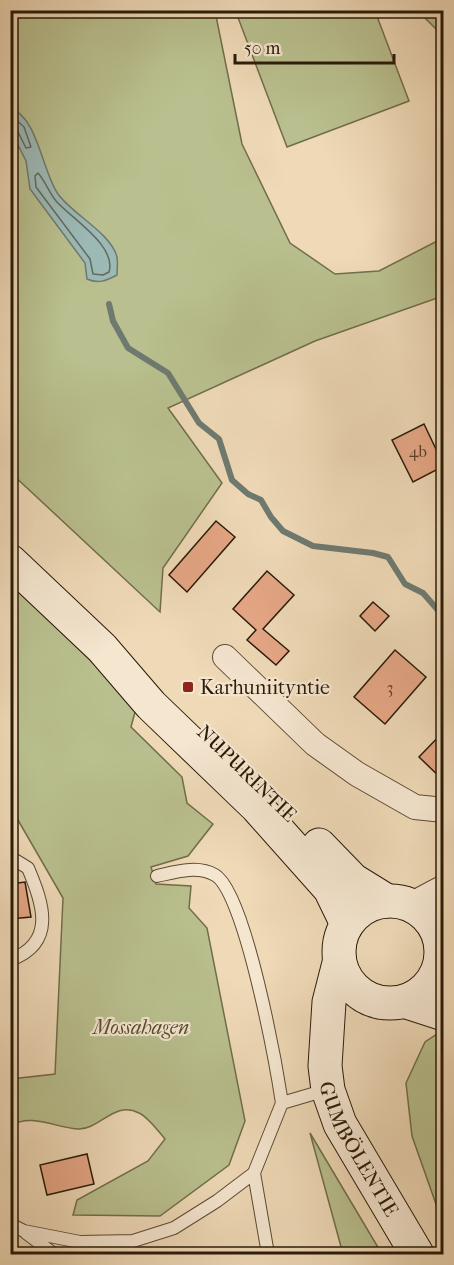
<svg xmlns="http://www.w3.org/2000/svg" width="454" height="1265" viewBox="0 0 454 1265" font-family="'IM FELL French Canon',serif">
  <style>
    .green { fill: #b9bf8e; stroke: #716d4b; stroke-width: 1.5 }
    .water { fill: #9cb9b6; stroke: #6e7a70; stroke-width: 1.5 }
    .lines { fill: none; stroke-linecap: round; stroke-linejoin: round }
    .shore { stroke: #626a5f; stroke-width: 1.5 }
    .stream { stroke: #6e7a70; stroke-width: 6 }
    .building { fill: #e6a786; stroke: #291b08; stroke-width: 1.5 }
    .lane-casing { stroke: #5a4a34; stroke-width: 14 }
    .street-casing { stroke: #5a4a34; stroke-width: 26 }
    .secondary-casing { stroke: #291b08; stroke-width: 35 }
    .lane { stroke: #f5e6d0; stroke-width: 12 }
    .street { stroke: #f5e6d0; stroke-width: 24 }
    .secondary { stroke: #f5e6d0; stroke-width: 33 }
    .poi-dot { fill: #8f2418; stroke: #f5e6d0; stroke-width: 2 }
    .labels { text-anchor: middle; stroke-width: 4.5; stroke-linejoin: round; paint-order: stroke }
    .number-label { font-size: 16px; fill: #583e28 }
    .poi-label { font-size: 20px; fill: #291b08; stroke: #f5e6d0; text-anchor: start }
    .street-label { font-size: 20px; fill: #291b08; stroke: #f5e6d0 }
    .park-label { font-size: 20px; font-style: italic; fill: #544c30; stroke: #f5e6d0 }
  </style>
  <rect width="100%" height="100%" fill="#efd9b7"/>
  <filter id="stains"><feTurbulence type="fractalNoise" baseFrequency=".00333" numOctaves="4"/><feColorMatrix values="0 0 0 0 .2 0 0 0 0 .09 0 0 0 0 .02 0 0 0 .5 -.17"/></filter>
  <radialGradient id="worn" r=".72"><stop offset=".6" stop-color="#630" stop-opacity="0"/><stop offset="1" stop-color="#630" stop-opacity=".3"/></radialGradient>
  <path class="green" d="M250 10 375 11 409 101 287 147 237 15Z
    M10 11H215L242 144 290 243 335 274 379 271 443 238V296L315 341 168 408 222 483 163 568 160 612 11 473Z
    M418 11H443V36Z
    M10 583 137 705 131 727 182 777 187 803 213 824 188 856 151 867 156 884 191 886 189 908 207 928 245 1121 229 1165 160 1216 73 1215 77 1200 148 1161 165 1139C159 1132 148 1117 139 1113 115 1100 100 1129 79 1129 58 1129 31 1112 11 1126V1079L55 1074 63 898 11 808Z
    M437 1034 444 1035 443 1224 412 1136 406 1083 425 1042Z
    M310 1133 382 1254H343Z"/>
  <path class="water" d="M10 108C38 117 42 171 58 194 72 214 111 233 117 257 118 262 117 270 117 275 106 281 98 284 87 279L85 263 30 189 26 161 11 131Z"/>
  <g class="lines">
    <path class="shore" d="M10 114 24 127 31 147 26 148 18 132 10 130
      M38 173C45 181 49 192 56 201 72 219 117 246 109 272L103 275 93 274 90 259 36 187 35 176Z"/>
    <path class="stream" d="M109 304 113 321 128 348 168 373 199 423 219 439 232 480 248 494 261 500 271 517 283 531 313 546 373 553 388 557 405 584 423 593 444 617"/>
  </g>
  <path class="building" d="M424 424 444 466 413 482 392 440Z
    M216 521 235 537 187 592 169 575Z
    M267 571 294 595 263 629 289 651 276 665 247 640 256 630 233 609Z
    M373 602 389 616 375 631 360 616Z
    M395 650 426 677 385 724 354 697Z
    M444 731V781L419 757Z
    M25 882 31 917 10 919V884Z
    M87 1154 94 1184 47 1195 40 1165Z"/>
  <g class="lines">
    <defs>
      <path id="lane" d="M10 857 28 868C43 903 57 943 10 960
        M157 876C175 872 197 865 215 875 245 892 276 1064 282 1103
        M254 1173 268 1254
        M10 1224 24 1231 80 1242 133 1241 174 1228 217 1201 254 1173 282 1103 326 1090
        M26 1233 54 1254"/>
      <path id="street" d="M225 657 315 744 357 774 415 807 444 810
        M410 905 444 887
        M439 936 444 930"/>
      <g id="secondary">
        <path d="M10 561 102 648 151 705 257 807 330 889 347 924"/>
        <path d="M319 845 353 880 387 901"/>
        <circle cx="390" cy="952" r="51"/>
        <path id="s1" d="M339 963 329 1002 325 1066 328 1090 340 1124 417 1254"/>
        <path d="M407 1002 444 1014"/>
      </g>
    </defs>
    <use href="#lane" class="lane-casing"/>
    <use href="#street" class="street-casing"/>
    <use href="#secondary" class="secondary-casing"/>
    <use href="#lane" class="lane"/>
    <use href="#street" class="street"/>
    <use href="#secondary" class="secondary"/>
  </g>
  <rect class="poi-dot" x="182" y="681" width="12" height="12" rx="3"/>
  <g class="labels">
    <g class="number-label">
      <text x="418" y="457">4b</text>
      <text x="390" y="693">3</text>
    </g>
    <g class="poi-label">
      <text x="200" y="694">Karhuniityntie</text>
    </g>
    <g class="street-label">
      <text transform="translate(247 773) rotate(44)" y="7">NUPURINTIE</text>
      <text dy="7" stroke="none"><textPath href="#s1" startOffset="195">GUMBÖLENTIE</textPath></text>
    </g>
    <g class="park-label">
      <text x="141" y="1034">Mossahagen</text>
    </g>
  </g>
  <rect width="454" height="1265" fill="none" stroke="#efd9b7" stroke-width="36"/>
  <rect x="12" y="12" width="430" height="1241" fill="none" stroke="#291b08" stroke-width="3"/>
  <rect x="18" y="18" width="418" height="1229" fill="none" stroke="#291b08" stroke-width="1.5"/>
  <path d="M235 54v9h159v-9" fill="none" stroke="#291b08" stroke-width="3"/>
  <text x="244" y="54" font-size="18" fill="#291b08" stroke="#f5e6d0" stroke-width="4.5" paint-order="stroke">50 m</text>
  <rect width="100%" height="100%" filter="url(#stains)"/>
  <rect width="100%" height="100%" fill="url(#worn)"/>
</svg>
